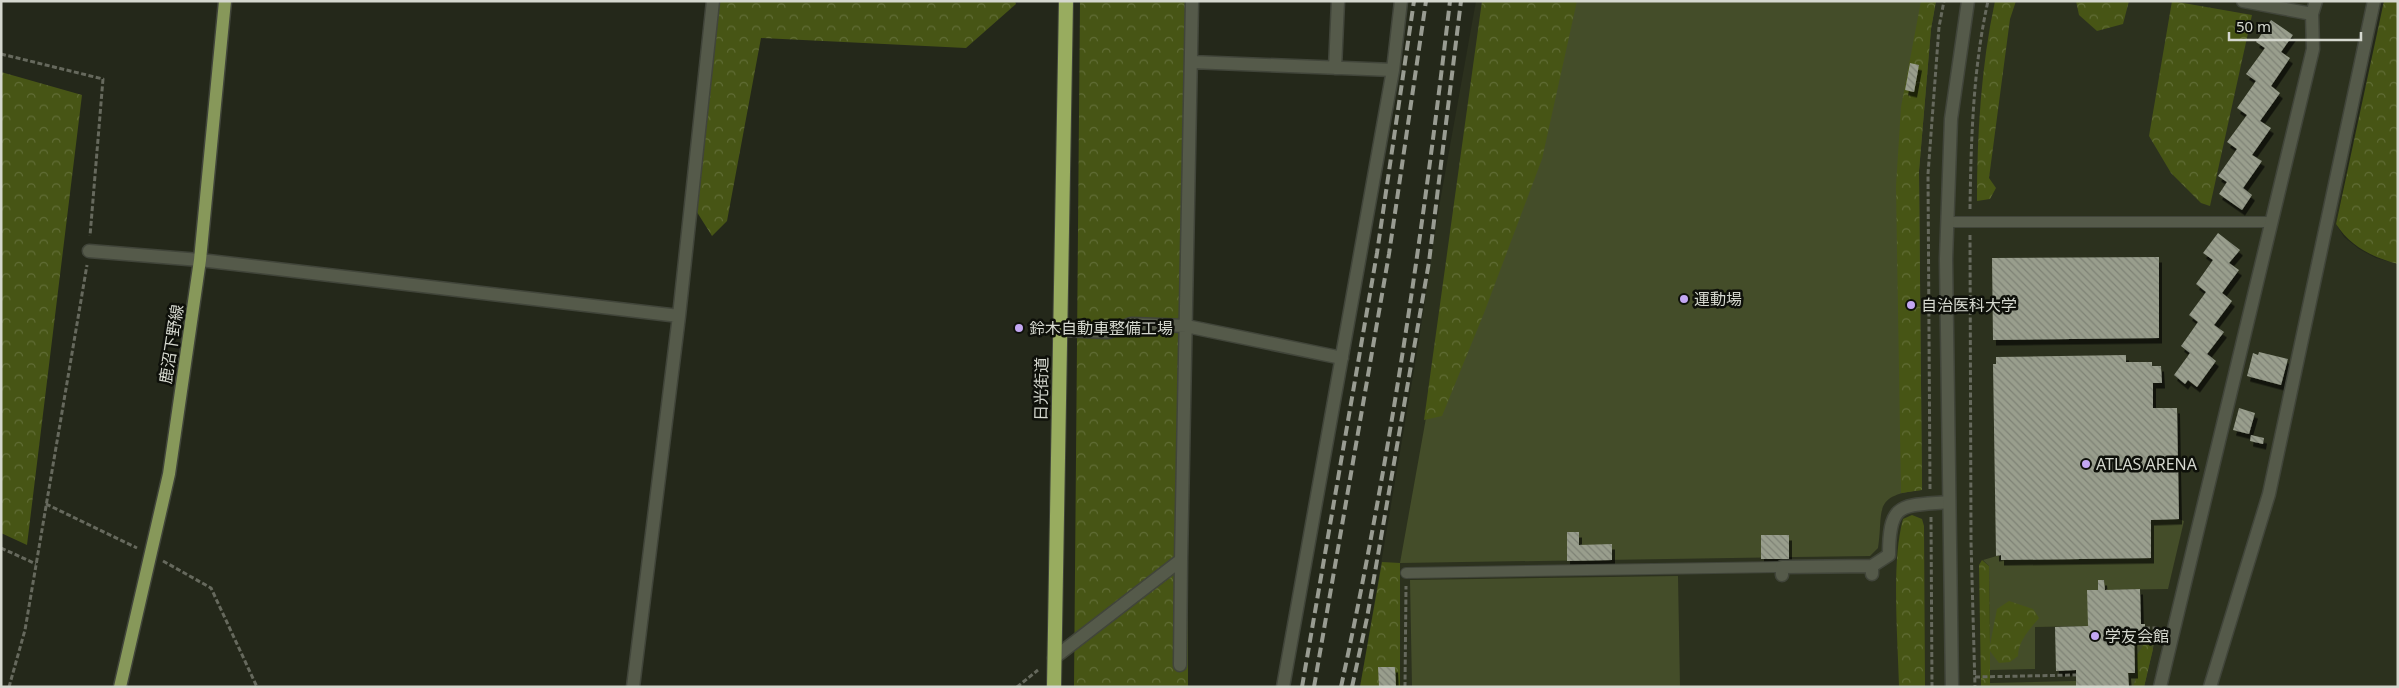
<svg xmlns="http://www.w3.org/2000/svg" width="2399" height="688" viewBox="0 0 2399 688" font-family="'Noto Sans','Noto Sans JP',sans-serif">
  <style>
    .built { fill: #2c311e }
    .green { fill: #444d29 }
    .forest { fill: url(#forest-crowns) }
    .building { fill: url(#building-back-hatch); filter: url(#shadow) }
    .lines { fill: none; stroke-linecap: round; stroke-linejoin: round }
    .service-casing { stroke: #41453a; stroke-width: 12 }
    .minor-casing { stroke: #41453a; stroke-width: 15 }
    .tertiary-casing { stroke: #41453a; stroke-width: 15 }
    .primary-casing { stroke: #41453a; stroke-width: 15 }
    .trunk-casing { stroke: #41453a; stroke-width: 16 }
    .path { stroke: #66695d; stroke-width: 3; stroke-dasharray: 5 2.5; stroke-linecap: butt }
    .service { stroke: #555a4a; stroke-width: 10 }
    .minor { stroke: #555a4a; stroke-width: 12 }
    .tertiary { stroke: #555a4a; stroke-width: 12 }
    .primary { stroke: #87985a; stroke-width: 12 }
    .trunk { stroke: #98ac5f; stroke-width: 14 }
    .rail { stroke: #999c92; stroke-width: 4; stroke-dasharray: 10 5; stroke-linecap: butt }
    .poi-dot { fill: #c3a7f2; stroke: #0e100a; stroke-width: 2 }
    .labels { text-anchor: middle; stroke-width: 5; stroke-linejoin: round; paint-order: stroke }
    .poi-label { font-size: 16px; fill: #d5d8cf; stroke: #0e100a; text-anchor: start }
    .street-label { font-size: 16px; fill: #d5d8cf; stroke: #0e100a }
  </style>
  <defs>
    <pattern id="forest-crowns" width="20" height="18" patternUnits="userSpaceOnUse" patternTransform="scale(1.25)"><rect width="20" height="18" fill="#475515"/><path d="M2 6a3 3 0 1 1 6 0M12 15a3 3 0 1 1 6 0" fill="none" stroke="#616d36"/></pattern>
    <pattern id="building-back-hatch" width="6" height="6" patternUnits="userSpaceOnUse" patternTransform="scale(1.25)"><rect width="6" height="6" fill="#999e8d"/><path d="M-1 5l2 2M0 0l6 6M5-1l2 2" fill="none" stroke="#7e8275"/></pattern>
    <filter id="shadow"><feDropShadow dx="3" dy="5.5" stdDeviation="0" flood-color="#0009"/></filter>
  </defs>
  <rect width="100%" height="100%" fill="#24281a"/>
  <path class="built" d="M1476 1H2379L2336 224 2344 237 2359 249 2376 258 2398 264V687H1360L1418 346 1439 207Z"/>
  <path class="green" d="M1488 1H1936L1931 29 1919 171 1922 490C1871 495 1884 510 1878 548L1870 556 1400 563 1469 178Z
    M2179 519 2184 521 2168 589 2105 590 2104 580H2098V590H2088V626L2035 627V669L1990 670 1989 566 1983 560 2000 555 2001 560 2151 558V520Z
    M1678 576 1680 687H1412L1410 580Z
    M2155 640 2144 687H2129L2128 673 2135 672 2134 641Z
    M2076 681V687H1990V683Z"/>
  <path class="forest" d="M718 1H1015L1016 4 966 48 761 38 727 221 712 236 695 209Z
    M1080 1H1188V687H1074Z
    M1482 1H1577L1542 159 1484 313 1442 416 1424 420Z
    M1921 1H1936L1931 29 1919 171 1922 490 1901 493 1896 186 1901 107Z
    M1995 1H2016L2010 19 1989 178 1996 188 1990 199 1977 201C1977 135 1981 66 1995 1Z
    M2076 1H2129L2123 24 2097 31 2079 15Z
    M2172 1 2252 15 2210 206 2201 203 2171 173 2149 136Z
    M2384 1H2398V264C2372 257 2351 247 2336 224Z
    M1 72 82 95 27 545 1 533Z
    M1912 515 1922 519 1924 526 1925 687H1899C1898 639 1891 563 1903 519Z
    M1982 560 1989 566 1990 645 1997 609 2009 601 2033 609 2039 618C2030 629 2018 641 2018 656L2010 662 1999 663 1990 651V687H1981L1979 565Z
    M1382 562 1400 563V687H1360Z
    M2146 641 2153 649 2144 687H2133L2137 675V655Z"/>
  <path class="building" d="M2271 20 2293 35 2281 52 2290 58 2271 86 2280 93 2260 121 2271 128 2252 155 2262 161 2243 188 2252 195 2242 210 2219 194 2227 182 2218 176 2237 149 2227 142 2247 115 2237 108 2256 81 2246 74 2265 48 2256 42Z
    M1910 63 1919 65 1914 92 1905 90Z
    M2218 233 2240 250 2229 263 2239 270 2222 293 2232 301 2214 325 2224 332 2207 354 2216 361 2197 387 2188 380 2185 384 2174 375 2190 353 2181 346 2198 322 2189 315 2206 292 2196 284 2213 260 2203 253Z
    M2159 257V338L1993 340 1992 258Z
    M2259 352 2288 359 2281 385 2247 376 2253 353 2258 355Z
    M2126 355V362H2152V366H2161L2162 383H2153V408H2177L2179 519 2151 520V558L2001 560V555L1996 556 1993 364H1996V357Z
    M2239 408 2255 413 2249 434 2233 430Z
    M2251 435 2264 438 2263 444 2250 441Z
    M1567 532H1579V545L1612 544V560L1567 561Z
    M1761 535H1789V559H1761Z
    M2098 580H2104L2105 590 2140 589 2141 624H2145V631H2134L2135 673H2128L2129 687H2076V670L2056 671 2055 627 2088 626 2087 590H2098Z
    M1378 667H1395L1396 687H1379Z"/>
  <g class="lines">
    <defs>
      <path id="service" d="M1947 222H2271
        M1406 573 1782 567"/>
      <path id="minor" d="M2243 1 2312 14
        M1191 62 1393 70
        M1335 68 1338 1
        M89 251 200 260 679 316
        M1060 330 1108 332 1131 324 1186 326 1342 358
        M1872 574V566L1889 555C1889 501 1901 506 1949 502
        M1782 575V567L1872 566
        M1054 658 1181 560 1192 1
        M1180 665 1181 560
        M633 687 679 316 713 1
        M1283 687 1393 70 1401 1
        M2160 687 2313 49 2312 14 2316 1
        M2210 687 2269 494 2374 1"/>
      <path id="tertiary" d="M1952 687 1946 259 1951 119 1968 1"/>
      <path id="primary" d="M120 687 169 474 200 260 225 1"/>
      <path id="trunk" d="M1054 687 1066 1"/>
    </defs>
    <use href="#service" class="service-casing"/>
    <use href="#minor" class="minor-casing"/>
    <use href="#tertiary" class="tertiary-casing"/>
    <use href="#primary" class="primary-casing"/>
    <use href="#trunk" class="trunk-casing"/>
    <path class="path" d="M1 54 103 79 90 236
      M1970 209C1971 140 1973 68 1988 1
      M1970 235 1971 542 1975 687
      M1930 489 1928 174 1939 27 1944 1
      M46 504 137 548
      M1931 517 1932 687
      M1 548 36 564
      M163 561 211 588 257 687
      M2145 628H2159
      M1975 677 2076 675
      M9 687 25 630 87 265
      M1017 687 1038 670
      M1405 687 1406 586"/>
    <use href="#service" class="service"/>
    <use href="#minor" class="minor"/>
    <use href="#tertiary" class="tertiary"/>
    <use href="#primary" class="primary"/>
    <use href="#trunk" class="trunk"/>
    <path class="rail" d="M1302 687 1377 253 1414 1
      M1314 687 1389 254 1426 1
      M1341 687C1390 461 1423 231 1450 1
      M1352 687 1367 618 1429 262 1461 1"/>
  </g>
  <g class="poi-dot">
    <circle cx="1684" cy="299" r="5"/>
    <circle cx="1911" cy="305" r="5"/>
    <circle cx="1019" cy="328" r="5"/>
    <circle cx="2086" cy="464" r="5"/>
    <circle cx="2095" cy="636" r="5"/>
  </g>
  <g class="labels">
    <g class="poi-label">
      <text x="1694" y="305">運動場</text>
      <text x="1921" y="311">自治医科大学</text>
      <text x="1029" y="334">鈴木自動車整備工場</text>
      <text x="2096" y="470">ATLAS ARENA</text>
      <text x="2105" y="642">学友会館</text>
    </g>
    <g class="street-label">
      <text transform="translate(171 344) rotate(-81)" y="6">鹿沼下野線</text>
      <text transform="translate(1041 389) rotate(-89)" y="6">日光街道</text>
    </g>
  </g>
  <rect width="2399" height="688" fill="none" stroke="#d5d8cf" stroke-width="5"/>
  <path d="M2229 32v8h132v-8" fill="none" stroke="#d5d8cf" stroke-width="2.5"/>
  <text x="2236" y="32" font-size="15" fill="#d5d8cf" stroke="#0e100a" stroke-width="4" paint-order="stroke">50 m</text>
</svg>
